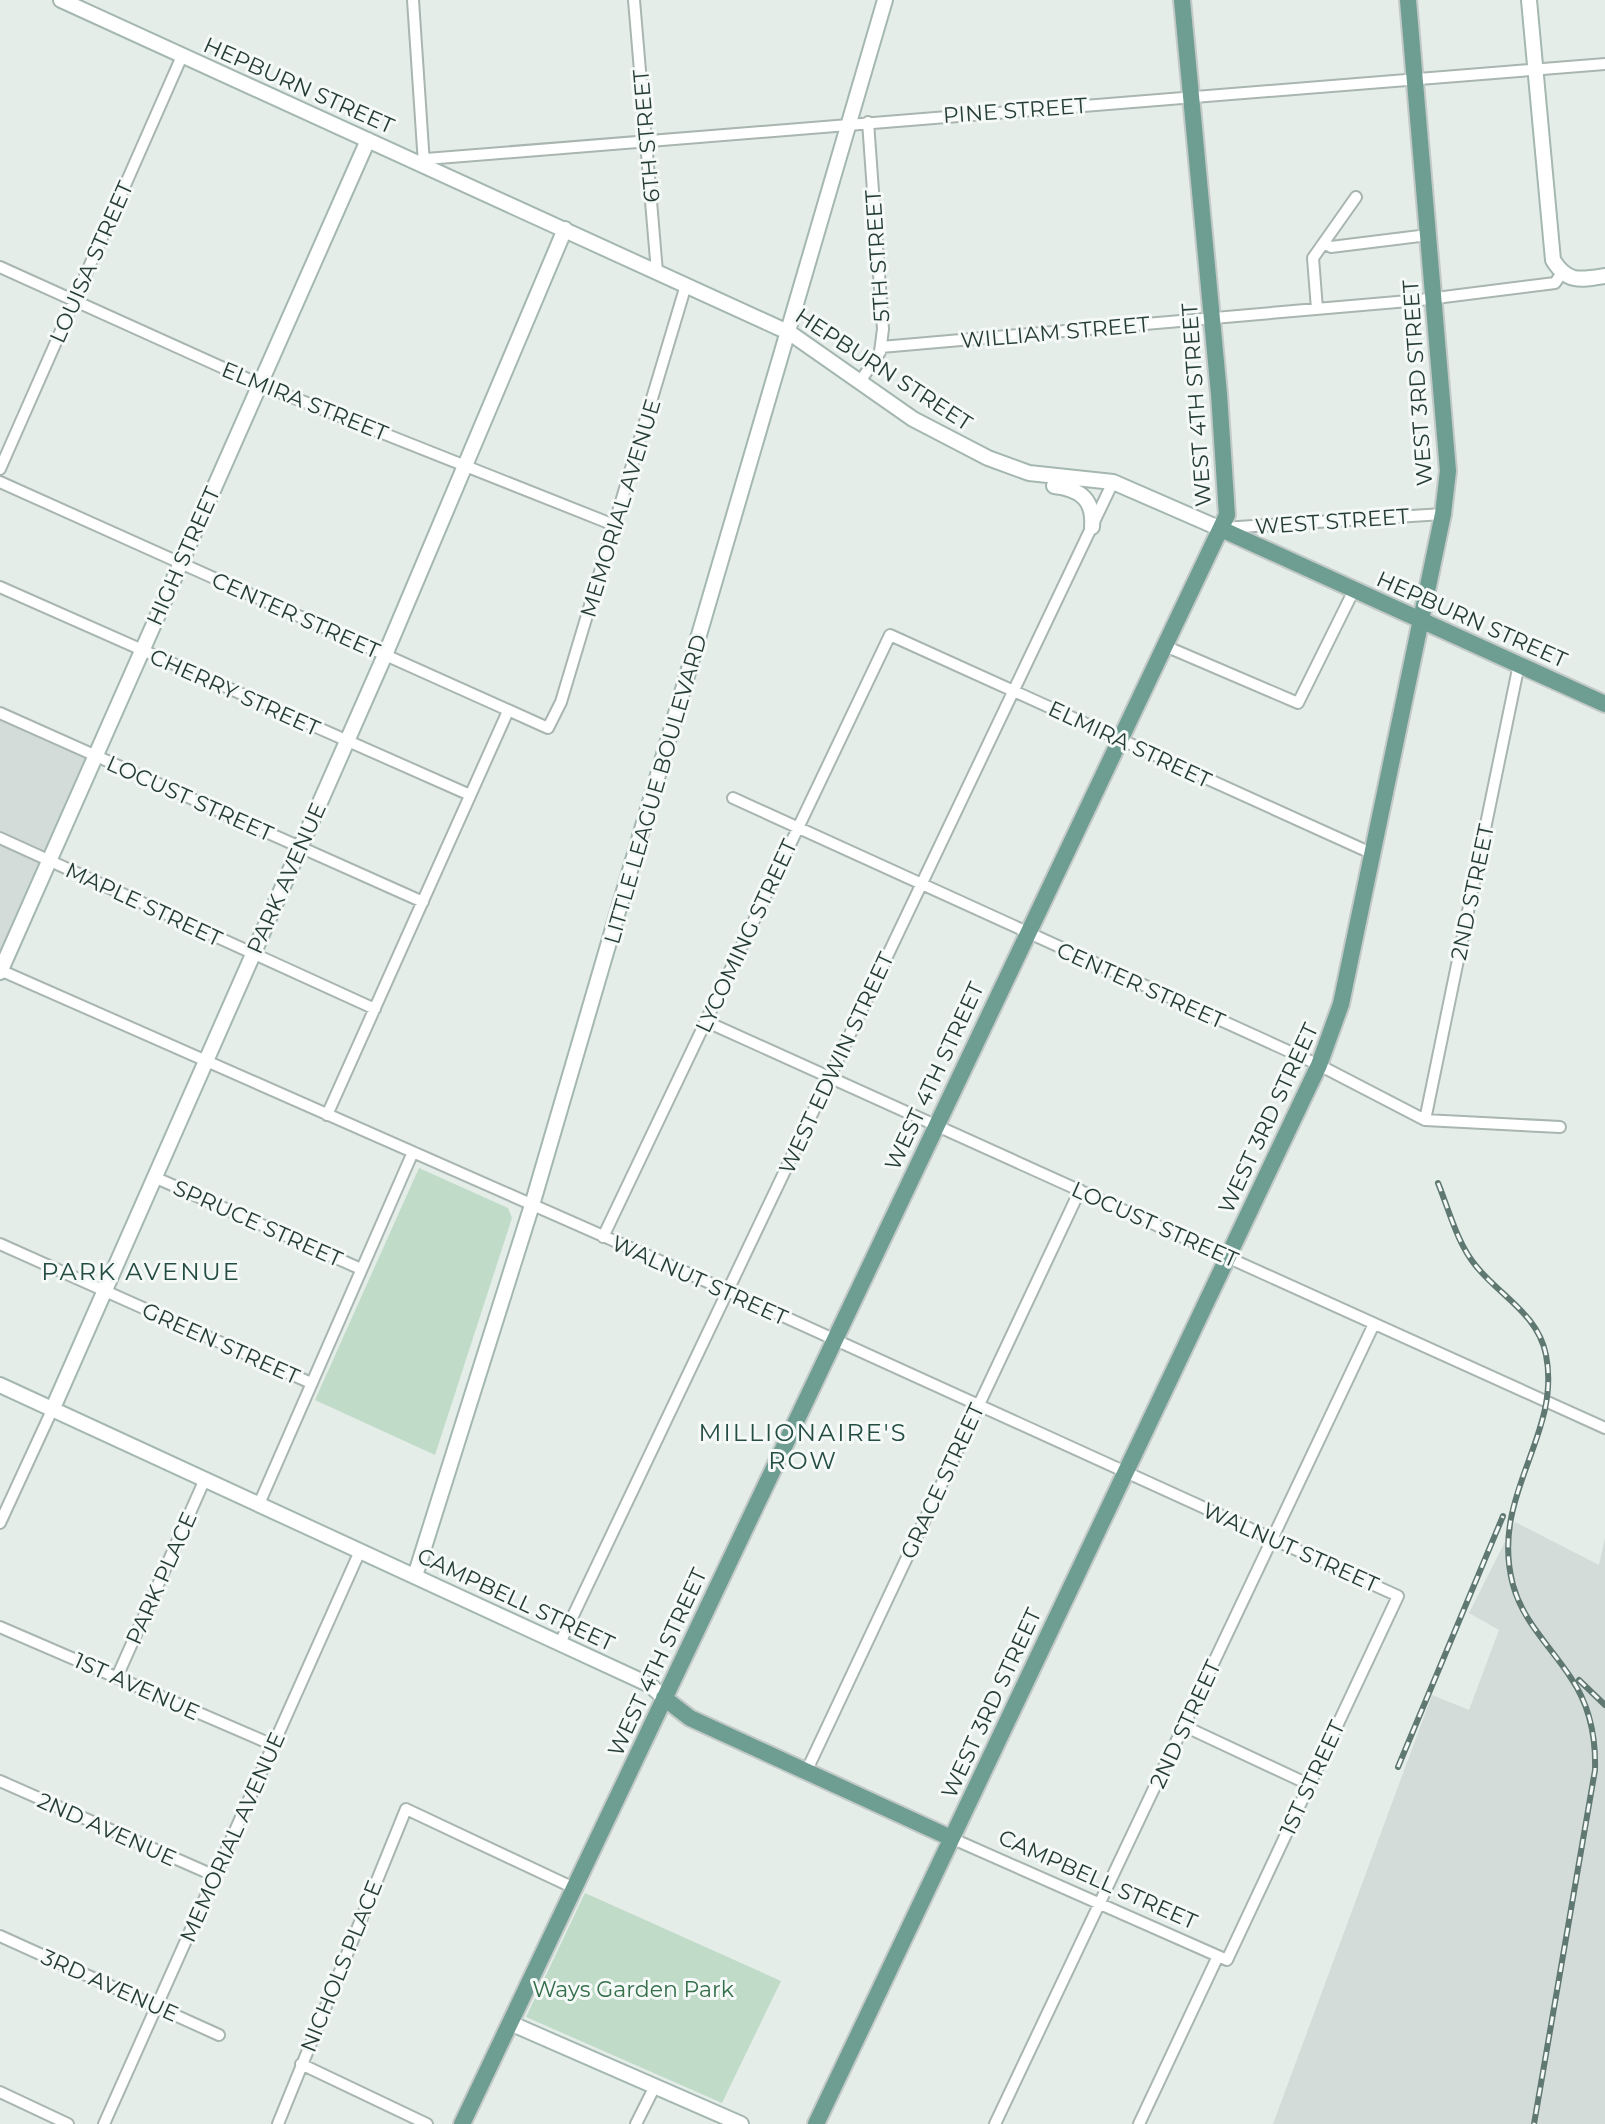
<svg xmlns="http://www.w3.org/2000/svg" width="1605" height="2124" viewBox="0 0 1605 2124" font-family="Montserrat,sans-serif">
  <style>
    .built { fill: #d3dcd8 }
    .green { fill: #c0dbc8 }
    .lines { fill: none; stroke-linecap: round; stroke-linejoin: round }
    .street-casing { stroke: #a8b5b0; stroke-width: 14 }
    .secondary-casing { stroke: #a4b7b1; stroke-width: 18 }
    .primary-casing { stroke: #c2c9c7; stroke-width: 20 }
    .street { stroke: #fff; stroke-width: 10 }
    .secondary { stroke: #fff; stroke-width: 14 }
    .primary { stroke: #6e9d92; stroke-width: 16 }
    .rail-casing { stroke: #607872; stroke-width: 6 }
    .rail { stroke: #f5f9f7; stroke-width: 3; stroke-dasharray: 9; stroke-linecap: butt }
    .labels { text-anchor: middle; stroke-width: 6; stroke-linejoin: round; paint-order: stroke }
    .street-label { font-size: 22px; fill: #263d37; stroke: #f5f9f7 }
    .park-label { font-size: 22px; fill: #346f4b; stroke: #f5f9f7 }
    .neighbourhood-label { font-size: 24px; letter-spacing: 2px; fill: #234d43; stroke: #f5f9f7 }
  </style>
  <rect width="100%" height="100%" fill="#e5ede9"/>
  <path class="built" d="M0 719 88 758 0 957Z
    M1515 1522 1599 1565 1605 1538V2124H1273L1432 1695 1469 1710 1499 1630 1469 1613Z"/>
  <path class="green" d="M419 1168 508 1208 512 1218 435 1455 315 1400Z
    M585 1893 781 1981 722 2103 526 2017Z"/>
  <g class="lines">
    <defs>
      <path id="street" d="M413 0 424 164
        M634 0 657 272
        M426 159 1605 64
        M1324 243 1331 247 1428 235
        M0 267 259 384 614 525
        M1317 309 1313 258 1356 197
        M881 347 1420 300 1555 283 1561 274
        M859 383 880 352 883 329 868 122
        M0 469 182 56
        M0 482 548 728 561 702 686 285
        M1223 528 1443 514
        M0 587 470 795
        M1165 646 1298 703 1354 590
        M0 713 423 902
        M733 798 1319 1065 1425 1120 1560 1127
        M0 838 375 1009
        M0 970 728 1291 1398 1596 1227 1960 951 1838
        M705 1021 1605 1428
        M327 1115 508 711
        M1425 1120 1519 664
        M154 1177 361 1269
        M603 1237 890 635 1371 853
        M0 1244 311 1383
        M259 1504 413 1152
        M0 1523 53 1408
        M0 1627 273 1745
        M560 1643 1113 482
        M117 1677 205 1479
        M1184 1726 1308 1784
        M806 1772 1080 1190
        M0 1781 215 1876
        M0 1936 219 2035
        M301 2064 427 2124
        M0 2092 68 2124
        M104 2124 360 1551
        M278 2124 406 1809 574 1888
        M636 2124 655 2086
        M995 2124 1374 1324
        M1139 2124 1218 1956"/>
      <path id="secondary" d="M61 0 790 333 913 419 988 458 1029 473 1113 482 1221 529
        M1529 0 1553 260C1567 283 1580 280 1605 276
        M1054 486C1081 489 1094 500 1092 527
        M0 972 368 140
        M0 1385 650 1685 664 1698
        M53 1408 385 655 565 229
        M415 1576 532 1205 885 0
        M510 2023 741 2124"/>
      <path id="primary" d="M1221 529 1605 704
        M664 1698 690 1718 951 1838
        M462 2124 1227 515 1219 394 1182 0
        M816 2124 1319 1065 1341 1004 1443 514 1448 471 1408 0"/>
    </defs>
    <use href="#street" class="street-casing"/>
    <use href="#secondary" class="secondary-casing"/>
    <use href="#primary" class="primary-casing"/>
    <use href="#street" class="street"/>
    <use href="#secondary" class="secondary"/>
    <use href="#primary" class="primary"/>
    <defs>
      <path id="rail" d="M1438 1183C1449 1210 1457 1243 1476 1266 1500 1296 1538 1314 1546 1355 1562 1436 1489 1495 1513 1585 1523 1622 1551 1647 1571 1678 1590 1706 1596 1737 1595 1770L1534 2124
        M1579 1680 1605 1705
        M1398 1767 1503 1516"/>
    </defs>
    <use href="#rail" class="rail-casing"/>
    <use href="#rail" class="rail"/>
  </g>
  <g class="labels">
    <g class="street-label">
      <text transform="translate(299 85) rotate(24)" y="8">HEPBURN STREET</text>
      <text transform="translate(1015 110) rotate(-4)" y="8">PINE STREET</text>
      <text transform="translate(646 136) rotate(-95)" y="8">6TH STREET</text>
      <text transform="translate(877 256) rotate(-94)" y="8">5TH STREET</text>
      <text transform="translate(91 262) rotate(-66)" y="8">LOUISA STREET</text>
      <text transform="translate(1055 332) rotate(-5)" y="8">WILLIAM STREET</text>
      <text transform="translate(884 369) rotate(33)" y="8">HEPBURN STREET</text>
      <text transform="translate(1417 383) rotate(-94)" y="8">WEST 3RD STREET</text>
      <text transform="translate(305 401) rotate(22)" y="8">ELMIRA STREET</text>
      <text transform="translate(1196 405) rotate(-94)" y="8">WEST 4TH STREET</text>
      <text transform="translate(620 508) rotate(-73)" y="8">MEMORIAL AVENUE</text>
      <text transform="translate(1332 521) rotate(-4)" y="8">WEST STREET</text>
      <text transform="translate(183 556) rotate(-66)" y="8">HIGH STREET</text>
      <text transform="translate(296 615) rotate(24)" y="8">CENTER STREET</text>
      <text transform="translate(1472 619) rotate(24)" y="8">HEPBURN STREET</text>
      <text transform="translate(235 692) rotate(24)" y="8">CHERRY STREET</text>
      <text transform="translate(1130 744) rotate(25)" y="8">ELMIRA STREET</text>
      <text transform="translate(655 789) rotate(-74)" y="8">LITTLE LEAGUE BOULEVARD</text>
      <text transform="translate(190 798) rotate(24)" y="8">LOCUST STREET</text>
      <text transform="translate(286 878) rotate(-66)" y="8">PARK AVENUE</text>
      <text transform="translate(1472 892) rotate(-78)" y="8">2ND STREET</text>
      <text transform="translate(144 904) rotate(25)" y="8">MAPLE STREET</text>
      <text transform="translate(746 936) rotate(-65)" y="8">LYCOMING STREET</text>
      <text transform="translate(1141 985) rotate(24)" y="8">CENTER STREET</text>
      <text transform="translate(836 1063) rotate(-65)" y="8">WEST EDWIN STREET</text>
      <text transform="translate(934 1076) rotate(-65)" y="8">WEST 4TH STREET</text>
      <text transform="translate(1268 1118) rotate(-65)" y="8">WEST 3RD STREET</text>
      <text transform="translate(258 1223) rotate(24)" y="8">SPRUCE STREET</text>
      <text transform="translate(1155 1224) rotate(24)" y="8">LOCUST STREET</text>
      <text transform="translate(700 1280) rotate(24)" y="8">WALNUT STREET</text>
      <text transform="translate(221 1343) rotate(24)" y="8">GREEN STREET</text>
      <text transform="translate(942 1481) rotate(-65)" y="8">GRACE STREET</text>
      <text transform="translate(1291 1547) rotate(24)" y="8">WALNUT STREET</text>
      <text transform="translate(161 1578) rotate(-66)" y="8">PARK PLACE</text>
      <text transform="translate(516 1599) rotate(25)" y="8">CAMPBELL STREET</text>
      <text transform="translate(657 1662) rotate(-65)" y="8">WEST 4TH STREET</text>
      <text transform="translate(137 1686) rotate(24)" y="8">1ST AVENUE</text>
      <text transform="translate(991 1703) rotate(-65)" y="8">WEST 3RD STREET</text>
      <text transform="translate(1185 1724) rotate(-65)" y="8">2ND STREET</text>
      <text transform="translate(1312 1778) rotate(-65)" y="8">1ST STREET</text>
      <text transform="translate(107 1829) rotate(24)" y="8">2ND AVENUE</text>
      <text transform="translate(232 1837) rotate(-66)" y="8">MEMORIAL AVENUE</text>
      <text transform="translate(1098 1879) rotate(24)" y="8">CAMPBELL STREET</text>
      <text transform="translate(341 1966) rotate(-68)" y="8">NICHOLS PLACE</text>
      <text transform="translate(110 1985) rotate(24)" y="8">3RD AVENUE</text>
    </g>
    <g class="park-label">
      <text x="633" y="1997">Ways Garden Park</text>
    </g>
    <g class="neighbourhood-label">
      <text x="141" y="1280">PARK AVENUE</text>
      <text x="803" y="1441">MILLIONAIRE'S<tspan x="803" dy="28">ROW</tspan></text>
    </g>
  </g>
</svg>
